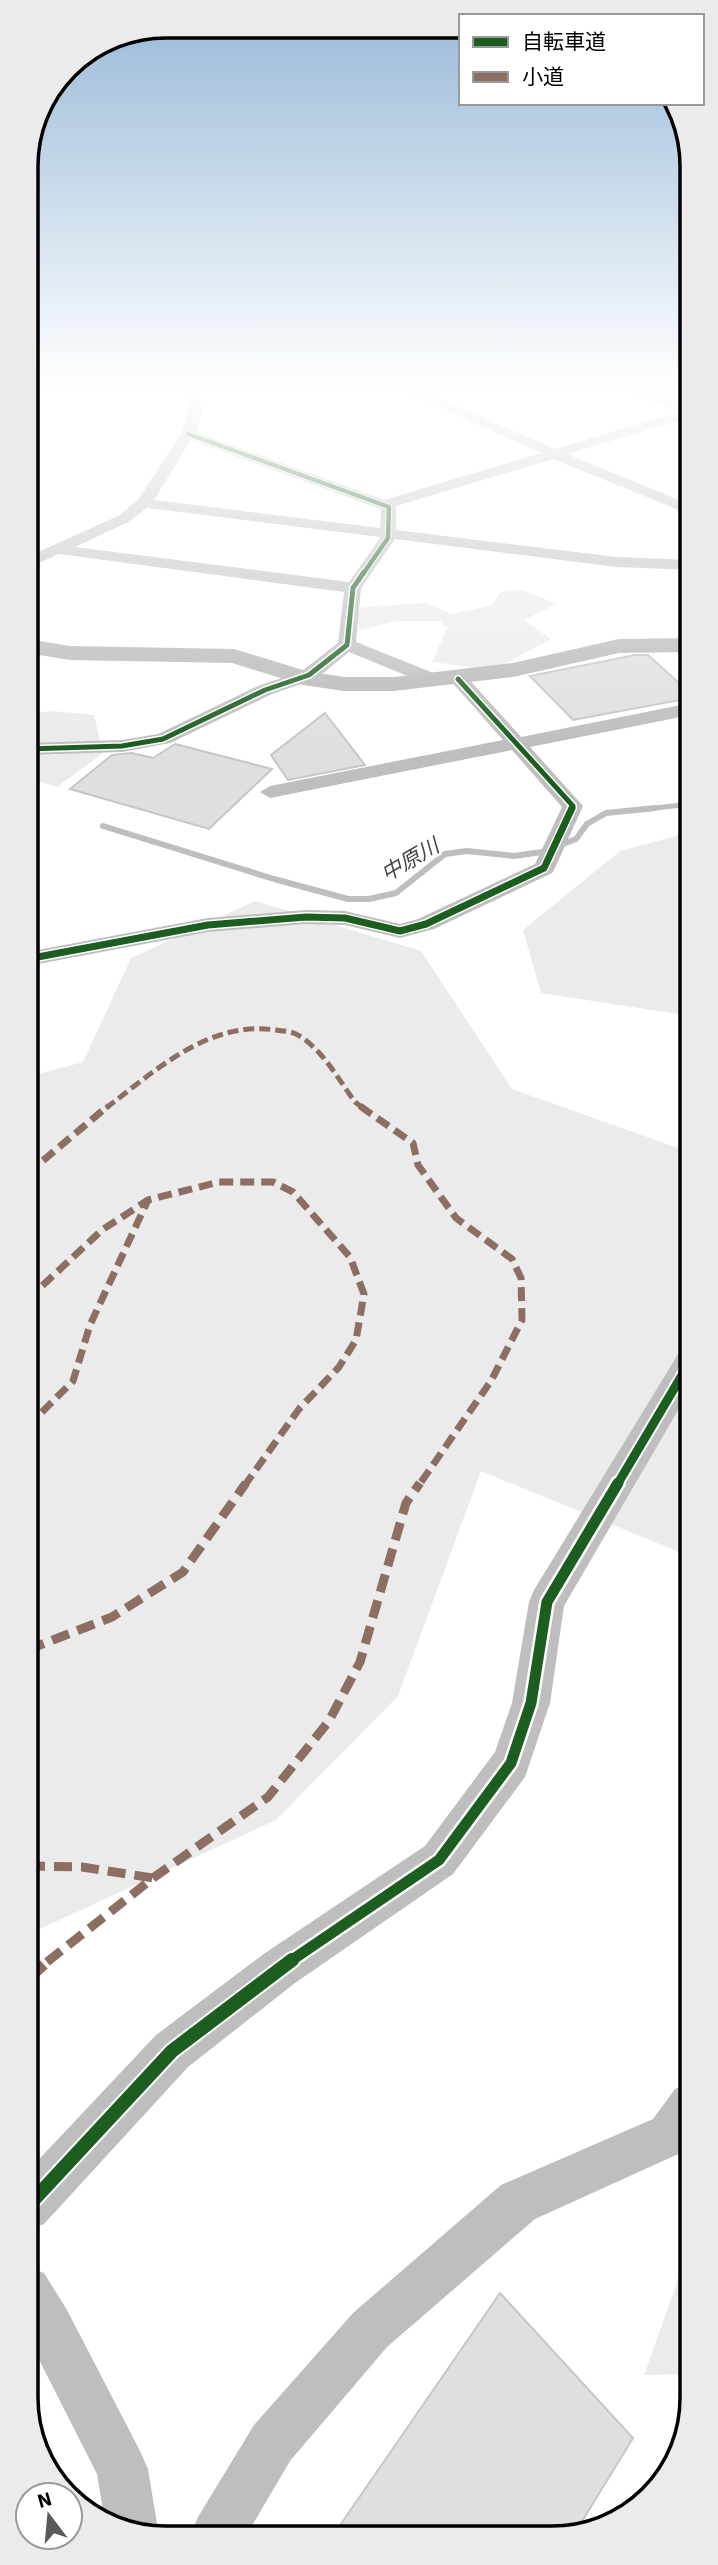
<svg xmlns="http://www.w3.org/2000/svg" width="718" height="2565" viewBox="0 0 718 2565" font-family="'IBM Plex Sans','Noto Sans JP',sans-serif">
  <style>
    .green { fill: #ebebeb }
    .lines { fill: none; stroke-linecap: round; stroke-linejoin: round }
    .stream-far1 { stroke: #bebebe; stroke-width: 5 }
    .stream { stroke: #bebebe; stroke-width: 6 }
    .building { fill: #dfdfdf; stroke: #c6c6c6; stroke-width: 2 }
    .street { fill: #bebebe; fill-rule: evenodd }
    .secondary { fill: #b8b8b8; fill-rule: evenodd }
    .quiet-far3 { stroke: #8d6e63; stroke-width: 5; stroke-dasharray: 11 5; stroke-linecap: butt }
    .quiet-far2 { stroke: #8d6e63; stroke-width: 7; stroke-dasharray: 14 7; stroke-linecap: butt }
    .quiet-far1 { stroke: #8d6e63; stroke-width: 9; stroke-dasharray: 18 9; stroke-linecap: butt }
    .quiet { stroke: #8d6e63; stroke-width: 11; stroke-dasharray: 23 11; stroke-linecap: butt }
    .cycleway-far5-casing { stroke: #fff; stroke-width: 6 }
    .cycleway-far4-casing { stroke: #fff; stroke-width: 8 }
    .cycleway-far3-casing { stroke: #fff; stroke-width: 10 }
    .cycleway-far2-casing { stroke: #fff; stroke-width: 13 }
    .cycleway-far1-casing { stroke: #fff; stroke-width: 16 }
    .cycleway-casing { stroke: #fff; stroke-width: 18 }
    .cycleway-far5 { stroke: #1b5e20; stroke-width: 4.5 }
    .cycleway-far4 { stroke: #1b5e20; stroke-width: 5 }
    .cycleway-far3 { stroke: #1b5e20; stroke-width: 7 }
    .cycleway-far2 { stroke: #1b5e20; stroke-width: 9 }
    .cycleway-far1 { stroke: #1b5e20; stroke-width: 11 }
    .cycleway { stroke: #1b5e20; stroke-width: 14 }
    .labels { text-anchor: middle; stroke-width: 5; stroke-linejoin: round; paint-order: stroke }
    .far-water-label { font-size: 21px; font-style: italic; fill: #434343; stroke: #fff }
    .rim { fill: none; stroke: #000; stroke-width: 3.5 }
  </style>
  <rect width="100%" height="100%" fill="#fff"/>
  <path class="green" d="M522 590 557 604 524 620 551 639 493 670 432 662 447 628 440 621H397L360 630 356 619 361 607 425 603 453 614 492 605 501 592Z
    M53 711 94 715 103 753 57 787 27 777V714Z
    M691 832V1016L541 993 523 930 620 851Z
    M255 901 421 951 512 1089 681 1149 691 1163V1557L481 1471 398 1696 276 1820 27 1935V1077L83 1062 131 958Z
    M691 2243V2374L644 2375Z"/>
  <g class="lines">
    <path class="stream-far1" d="M638 810 691 804"/>
    <path class="stream" d="M103 826 274 879 348 899H369L396 893 445 854 467 851 514 856 542 852 576 839 587 824 606 813 655 808"/>
  </g>
  <path class="building" d="M635 655H648L691 694V698L573 720 530 676Z
    M325 713 365 765 288 780 271 755Z
    M175 744 272 769 209 829 70 789 112 755 132 753 153 758Z
    M500 2293 633 2438 573 2536 332 2537Z"/>
  <g class="lines">
    <path class="street" d="M186 387H199L202 412 196 432 384 500 541 453 395 387H413L555 449 679 412 621 387H640L691 407V417L567 454 691 505V515L553 459 396 506V530L617 557 691 560V570L617 567 395 539 361 588 356 642 441 676 443 680 441 684H427L349 652 316 679 272 694 170 743 122 752 27 755V743L122 740 158 734 258 686 302 671 338 643 344 592 59 554 27 568V557L118 516 138 500 181 434 188 412ZM191 440 381 509 380 528 154 500ZM147 508 380 537V538L349 582 75 547 128 522Z
      M458 673 465 675 521 737 691 703V715L530 747 583 806 555 868 552 873 434 929 400 938 345 925 306 924 208 932 27 966V952L208 918 306 910 345 911 400 924 418 919 535 864 562 807 512 750 270 798 260 792 270 786 503 740 449 679Z
      M691 1347V1388L564 1606 550 1703 525 1777 453 1874 295 1983 188 2067 44 2224 27 2230V2172L156 2035 265 1953 425 1846 495 1752 512 1703 529 1602 534 1590 680 1351Z
      M691 2083V2143L685 2151 535 2219 387 2347 290 2461 246 2536H190L198 2517 254 2425 353 2313 501 2185 653 2119 675 2089Z
      M27 2266 44 2273 67 2310 140 2451 148 2469 159 2536H139L104 2516 97 2474 27 2336Z"/>
    <path class="secondary" d="M691 638V652L619 653 513 677 394 691H344L303 685 232 663 70 660 27 653V639L70 646 234 649 306 671 344 677H394L513 663 619 639Z"/>
    <path class="quiet-far3" d="M106 1108C155 1071 209 1020 275 1030 282 1031 290 1031 296 1034 322 1048 338 1079 355 1102L363 1108"/>
    <path class="quiet-far2" d="M360 1106 413 1143 418 1165 456 1218 512 1259 521 1278 522 1320 491 1381 419 1485
      M27 1174 108 1106
      M27 1300 102 1230 148 1200 219 1182H273L293 1192 350 1257 364 1294 356 1340 339 1367 299 1409 245 1485
      M27 1427 73 1381 90 1325 148 1200"/>
    <path class="quiet-far1" d="M27 1650 112 1617 183 1572 246 1483
      M27 1866 82 1867 153 1878
      M47 1962 153 1878 268 1797 329 1721 360 1662 406 1503 420 1483"/>
    <path class="quiet" d="M27 1980 49 1960"/>
    <defs>
      <path id="cycleway-far5" d="M188 434 389 507 388 538 363 574"/>
      <path id="cycleway-far4" d="M458 679 573 806 571 810
        M27 749 122 746 163 739 265 690 309 675 347 645 353 588 364 572"/>
      <path id="cycleway-far3" d="M27 959 208 925 306 917 345 918 400 931 426 924 544 868 572 808"/>
      <path id="cycleway-far2" d="M617 1485 691 1360"/>
      <path id="cycleway-far1" d="M289 1962 439 1860 511 1763 531 1703 547 1602 618 1483"/>
      <path id="cycleway" d="M27 2207 172 2051 292 1960"/>
    </defs>
    <use href="#cycleway-far5" class="cycleway-far5-casing"/>
    <use href="#cycleway-far4" class="cycleway-far4-casing"/>
    <use href="#cycleway-far3" class="cycleway-far3-casing"/>
    <use href="#cycleway-far2" class="cycleway-far2-casing"/>
    <use href="#cycleway-far1" class="cycleway-far1-casing"/>
    <use href="#cycleway" class="cycleway-casing"/>
    <use href="#cycleway-far5" class="cycleway-far5"/>
    <use href="#cycleway-far4" class="cycleway-far4"/>
    <use href="#cycleway-far3" class="cycleway-far3"/>
    <use href="#cycleway-far2" class="cycleway-far2"/>
    <use href="#cycleway-far1" class="cycleway-far1"/>
    <use href="#cycleway" class="cycleway"/>
  </g>
  <linearGradient id="sky" x2="0" y2="1"><stop stop-color="#97b8d7"/><stop offset="0.52" stop-color="#fff"/><stop offset="1" stop-color="#fff" stop-opacity="0"/></linearGradient>
  <rect width="718" height="746" fill="url(#sky)"/>
  <g class="labels">
    <g class="far-water-label">
      <text transform="translate(410 860) rotate(-30)" y="7">中原川</text>
    </g>
  </g>
  <path d="M0 0H718V2565H0ZM166 38H552A128 128 0 0 1 680 166V2398A128 128 0 0 1 552 2526H166A128 128 0 0 1 38 2398V166A128 128 0 0 1 166 38Z" fill="#ebebeb" fill-rule="evenodd"/>
  <path class="rim" d="M166 38H552A128 128 0 0 1 680 166V2398A128 128 0 0 1 552 2526H166A128 128 0 0 1 38 2398V166A128 128 0 0 1 166 38Z"/>
  <rect x="459" y="14" width="245" height="91" fill="#ffffff" stroke="#999999" stroke-width="2"/>
  <rect x="473" y="37" width="35" height="10" fill="#1b5e20" stroke="#999999" stroke-width="2"/>
  <text x="522" y="49" font-size="21" fill="#000000">自転車道</text>
  <rect x="473" y="72" width="35" height="10" fill="#8d6e63" stroke="#999999" stroke-width="2"/>
  <text x="522" y="84" font-size="21" fill="#000000">小道</text>
  <g transform="translate(49 2516) rotate(344)"><circle r="33" fill="#ffffff" stroke="#999999" stroke-width="2"/>
  <path d="M0-5L12 26L0 18L-12 26Z" fill="#595959"/>
  <text y="-10" font-size="19" font-weight="bold" text-anchor="middle" fill="#000000">N</text>
  </g>
</svg>
